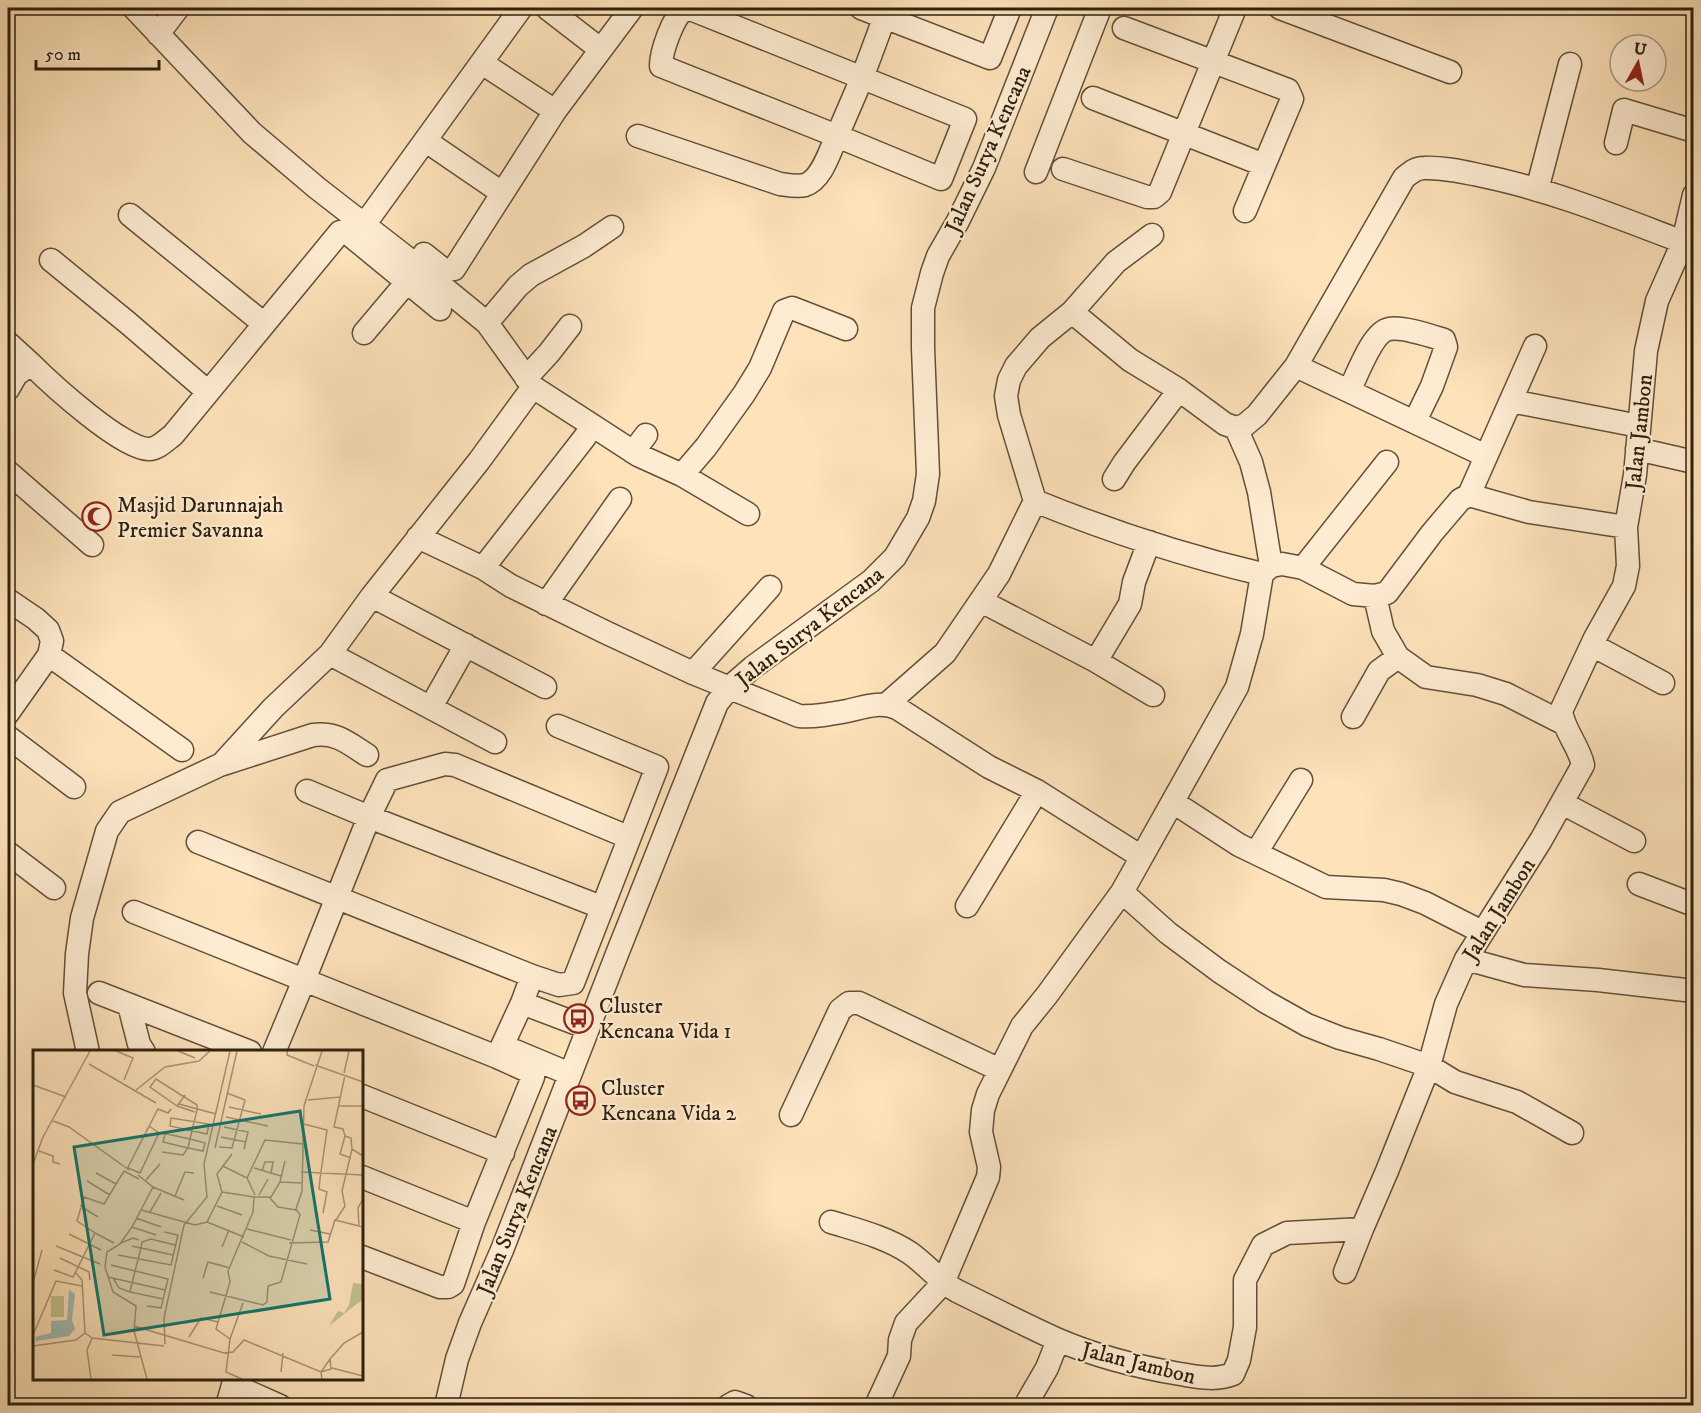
<svg xmlns="http://www.w3.org/2000/svg" width="1701" height="1413" viewBox="0 0 1701 1413" font-family="'IM FELL DW Pica',serif">
  <style>
    .lines { fill: none; stroke-linecap: round; stroke-linejoin: round }
    .minor-casing { stroke: #625039; stroke-width: 25 }
    .minor { stroke: #feecd2; stroke-width: 22 }
    .labels { text-anchor: middle; stroke-width: 4.5; stroke-linejoin: round; paint-order: stroke }
    .street-label { font-size: 22px; fill: #2e200e; stroke: #feecd2 }
    .poi-label { font-size: 22px; fill: #2e200e; stroke: #feecd2; text-anchor: start }
    .inset-road { fill: none; stroke: #aa9475; stroke-width: 1.5 }
    .view { fill: #0f766e; fill-opacity: 0.15; stroke: #0f766e; stroke-width: 3 }
    .inset-edge { fill: none; stroke: #2e200e; stroke-width: 3 }
  </style>
  <rect width="100%" height="100%" fill="#fde2ba"/>
  <filter id="stains"><feTurbulence type="fractalNoise" baseFrequency=".00333" numOctaves="4"/><feColorMatrix values="0 0 0 0 .2 0 0 0 0 .09 0 0 0 0 .02 0 0 0 .5 -.17"/></filter>
  <radialGradient id="worn" r=".72"><stop offset=".6" stop-color="#630" stop-opacity="0"/><stop offset="1" stop-color="#630" stop-opacity=".3"/></radialGradient>
  <g class="lines">
    <defs>
      <path id="minor" d="M134 8 252 133 317 188 411 261 487 323 533 387 638 455 682 475 748 514
        M547 8 600 49
        M861 8 990 58 1010 8
        M1280 8 1450 72
        M1124 28 1288 90 1292 99 1245 211
        M158 34 178 8
        M482 63 555 111
        M1093 98 1264 165
        M638 136 780 184C788 185 797 187 805 185 822 180 830 150 837 136L661 66C661 51 673 18 684 9L693 10 965 119 941 179 837 136 862 78 888 8
        M426 141 502 193
        M1616 143 1624 110 1694 131
        M1063 169 1147 197H1154L1160 192 1235 8
        M1036 172 1100 8
        M1537 190 1570 64
        M130 215 263 323
        M362 224 372 214 521 8
        M424 254 444 270 454 269 555 111 632 8
        M51 260 128 323 207 391
        M1072 312 1130 360 1179 390 1225 424 1236 428 1245 425 1257 415 1296 366 1404 178C1410 173 1415 168 1424 168 1443 167 1464 172 1483 176 1551 190 1617 217 1683 242
        M487 323 518 286 531 275 584 246 612 227
        M364 333 407 282
        M8 343 31 364
        M1296 366 1486 456
        M526 378 549 353 570 326
        M8 389 16 375 31 364C50 383 123 450 149 449 158 449 166 440 173 435L340 232 345 231 440 309
        M1349 391C1357 376 1372 332 1389 329 1402 326 1431 336 1444 340L1446 347 1432 386 1415 421
        M1511 401 1639 426
        M1236 428 1251 462 1259 492 1271 566
        M1637 449 1694 462
        M633 452 646 435
        M8 472 92 545
        M682 475 706 447 744 394 760 368 784 311 792 308 846 329
        M1114 479 1124 463 1179 390
        M1469 495 1535 346
        M1035 501C1109 531 1185 556 1262 574
        M418 537 483 568 511 586 607 633 693 673 799 716C815 717 831 714 847 711 865 707 879 701 897 708L989 767 1037 791 1140 856
        M483 568 585 437
        M1303 568 1387 462
        M372 596 545 687
        M1375 596 1383 631 1398 657 1426 677 1477 685 1506 694 1563 723
        M8 600 36 619 48 630 52 641 49 655 8 713
        M981 601 1096 661 1153 695
        M546 604 620 499
        M1592 645 1663 683
        M330 654 495 742
        M49 655 182 750
        M1096 661 1130 604 1134 582 1149 542
        M693 673 770 587
        M887 704 945 653 999 574 1035 501 1009 415 1006 396 1009 380 1016 366 1040 338 1072 312 1116 262 1152 235
        M431 707 466 645
        M1353 717 1379 671 1398 657
        M8 737 74 787
        M223 764 313 735C337 732 348 743 367 755
        M307 791 369 817 387 780 445 764 455 765 628 837
        M1173 802 1239 845 1326 887 1384 890 1401 894 1425 903 1482 932
        M1562 803 1634 841
        M198 842 532 976 559 985 573 983 657 767 558 726
        M8 853 54 888
        M1256 853 1301 780
        M1639 884 1694 905
        M1122 892 1168 933 1219 971 1266 1002 1307 1025 1340 1038 1379 1049 1429 1066 1455 1082 1517 1102 1572 1133
        M967 906 1037 791
        M134 912 304 980 274 1052
        M1466 959 1524 975 1598 980 1694 991
        M99 993 250 1052
        M522 1003 588 1028
        M129 1005 139 1044 144 1052
        M515 1051 570 1074
        M88 1052 75 993 77 954 82 918 107 831 120 812 222 764 273 708 330 654 372 596 479 461 533 387
        M497 1057 522 1003 532 976
        M362 1096 503 1153
        M791 1115 840 1010 849 1003H859L1000 1070
        M362 1177 474 1222
        M831 1222C857 1230 886 1237 910 1253 927 1265 939 1281 957 1291 990 1307 1023 1324 1056 1339 1095 1356 1138 1367 1180 1374 1198 1377 1215 1381 1233 1374L1239 1360 1245 1327V1280L1263 1245 1287 1233 1362 1229 1387 1171 1429 1066 1446 1004 1466 959 1541 840 1583 765C1579 746 1564 731 1561 711L1595 638 1624 586 1628 566 1626 527 1635 475 1646 351 1657 301 1683 242 1694 195
        M362 1257 440 1287H448L453 1284 474 1222 533 1077 528 1071 497 1057 304 980 369 817 601 907
        M1345 1272 1362 1229
        M233 1385 280 1406
        M227 1406 235 1378
        M446 1406 457 1359 470 1323 502 1250 617 954 717 703 730 687 753 667 871 581 895 557 918 518 924 501 928 474 923 348V308L932 273 938 256 958 221 984 168 1047 8
        M728 1406 735 1402 746 1406
        M876 1406 899 1356 900 1340 906 1323 943 1283 988 1177 989 1167 981 1132 983 1110 988 1094 1022 1026 1047 995 1122 892 1237 687 1252 634 1262 574 1271 566 1282 564 1303 568 1353 594 1375 596 1387 593 1432 533 1460 500 1469 495 1529 512 1626 527
        M1025 1406 1047 1368 1058 1340"/>
    </defs>
    <use href="#minor" class="minor-casing"/>
    <use href="#minor" class="minor"/>
  </g>
  <defs>
    <symbol id="mosque-ring" viewBox="-11 -11 22 22"><circle r="9.5" fill="#feecd2" stroke="#8f2418" stroke-width="1.5"/><path d="M3.5-4.9A6 6 0 1 0 3.5 4.9A5 5 0 1 1 3.5-4.9Z" fill="#8f2418"/></symbol>
    <symbol id="bus-ring" viewBox="-11 -11 22 22"><circle r="9.5" fill="#feecd2" stroke="#8f2418" stroke-width="1.5"/><path d="M-5-6H5V4H4V6H2V4H-2V6H-4V4H-5ZM-3.5-4V0h7V-4ZM-3.5 1.2v1.5H-2V1.2ZM2 1.2v1.5H3.5V1.2Z" fill="#8f2418"/></symbol>
  </defs>
  <g fill-rule="evenodd">
    <use href="#mosque-ring" x="80" y="500" width="33" height="33"/>
    <use href="#bus-ring" x="562" y="1002" width="33" height="33"/>
    <use href="#bus-ring" x="564" y="1084" width="33" height="33"/>
  </g>
  <g class="labels">
    <g class="street-label">
      <text transform="translate(987 149) rotate(-66)" y="8">Jalan Surya Kencana</text>
      <text transform="translate(1638 432) rotate(-84)" y="8">Jalan Jambon</text>
      <text transform="translate(809 626) rotate(-38)" y="8">Jalan Surya Kencana</text>
      <text transform="translate(1498 909) rotate(-58)" y="8">Jalan Jambon</text>
      <text transform="translate(516 1210) rotate(-68)" y="8">Jalan Surya Kencana</text>
      <text transform="translate(1139 1362) rotate(14)" y="8">Jalan Jambon</text>
    </g>
    <g class="poi-label">
      <text x="117" y="512">Masjid Darunnajah<tspan x="117" dy="25">Premier Savanna</tspan></text>
      <text x="599" y="1013">Cluster<tspan x="599" dy="25">Kencana Vida 1</tspan></text>
      <text x="601" y="1095">Cluster<tspan x="601" dy="25">Kencana Vida 2</tspan></text>
    </g>
  </g>
  <g transform="translate(33 1050)">
    <rect width="330" height="330" fill="#fde2ba"/>
    <path d="M320 233 330 234V249L296 276 305 261 311 263 316 255ZM18 246H31V267H18Z" fill="#c4c28c"/>
    <path d="M36 240 42 244 39 270 42 279 36 286 3 291 2 287 18 283V271L34 270Z" fill="#9fbdb3"/>
    <path class="inset-road" d="M83 1 100 8 91 30M145 1 162 8M254 1V5L281 16M56 14 123 53M282 15 330 32M311 23 316 1M312 25 301 77 310 79 312 86 318 88 319 99 330 106M0 35 33 47M103 40 132 17 166 11 177 1M152 45 144 56 162 62M275 50 307 47M146 54 183 64M306 56H330M196 57 228 64M193 67 235 76M138 68 176 74 174 84 137 76ZM20 71 36 77 96 120M271 74 294 80 287 129 286 139 294 142 290 163M191 77 215 82 211 99M312 86 307 104 318 108M188 87 213 92M186 97 199 98 212 50 194 43M182 98 204 1M6 101 20 106V112L27 114M129 102 150 105 155 98 130 92 132 84H134L157 89 172 93 170 101 155 98 157 89 164 60V55L123 29 117 37 144 56M0 114 10 87 57 1M190 116 214 128 232 90 270 94M95 118 107 123 126 83 116 76M221 118 248 126M94 119 125 59 135 63 138 59M229 121 232 112H240L238 123M268 122 330 125M63 123 83 134M105 125 120 137 151 150M214 128 222 145M113 130 127 114M54 131 77 145M247 132 252 111M189 142 221 147M226 145 235 129M142 146 152 122 161 123M236 147 245 157 263 160M47 156 65 167M184 156 209 165M108 160 162 175 174 172 189 142 184 124 199 104M117 162 128 143M103 168 128 177M303 170 312 156 309 141 319 99M174 172 211 187M326 176 325 158 330 149M99 177 123 185M214 179 258 190M277 180 297 184M62 183 81 193M36 184 68 200M209 192 236 206 274 214M88 193 100 188 106 190M256 193 295 192 302 170 330 177M23 196 67 214M99 196 108 198 109 192 118 189 142 195M189 197 196 180M85 205 138 215 145 185 131 182M27 208 56 222 57 230M78 215 102 221 97 242 130 249M21 220 40 227 62 183 44 171 51 147 71 154 91 121 106 129M42 222 49 230 52 283M75 227 132 240M80 228 86 238 97 242M170 228 175 212 197 218M0 233 9 200M177 242 230 255 234 252 235 236 248 232 267 165 263 159 269 141 271 56 289 1M114 256 128 258 135 229 102 221 108 198 140 205M101 276 191 303 200 302 211 290 288 322 298 319 297 309M0 285 23 231 49 236M156 287 168 268 185 272M59 288 131 296M197 289 183 279 197 232 195 221 220 162 221 147H238L247 132 268 133M132 294 131 268 151 175 174 147 171 114 197 1M0 296 43 290 52 283 59 288M79 305 107 307M299 318 330 326M248 322 250 303M58 329 54 300 59 288M114 329 101 281 103 256 80 242 72 217 74 202 87 194 99 177 120 137M209 329 193 322 197 289 210 253M289 329 288 322 297 309 311 293 330 282"/>
    <path class="view" d="M267 61 297 249 71 285 41 97Z"/>
    <rect width="330" height="330" class="inset-edge"/>
  </g>
  <rect width="1701" height="1413" fill="none" stroke="#fde2ba" stroke-width="30"/>
  <rect x="9" y="9" width="1683" height="1395" fill="none" stroke="#2e200e" stroke-width="3"/>
  <rect x="15" y="15" width="1671" height="1383" fill="none" stroke="#2e200e" stroke-width="1.5"/>
  <g transform="translate(1638 63) rotate(9)"><circle r="28" fill="#feecd2" stroke="#ab9a84" stroke-width="1.5"/>
  <path d="M0-4.5L10 22L0 15L-10 22Z" fill="#8f2418"/>
  <text y="-9" font-size="16" font-weight="bold" text-anchor="middle" fill="#2e200e">U</text>
  </g>
  <path d="M36 60v9h123v-9" fill="none" stroke="#2e200e" stroke-width="3"/>
  <text x="45" y="60" font-size="18" fill="#2e200e" stroke="#feecd2" stroke-width="4.5" paint-order="stroke">50 m</text>
  <rect width="100%" height="100%" filter="url(#stains)"/>
  <rect width="100%" height="100%" fill="url(#worn)"/>
</svg>
